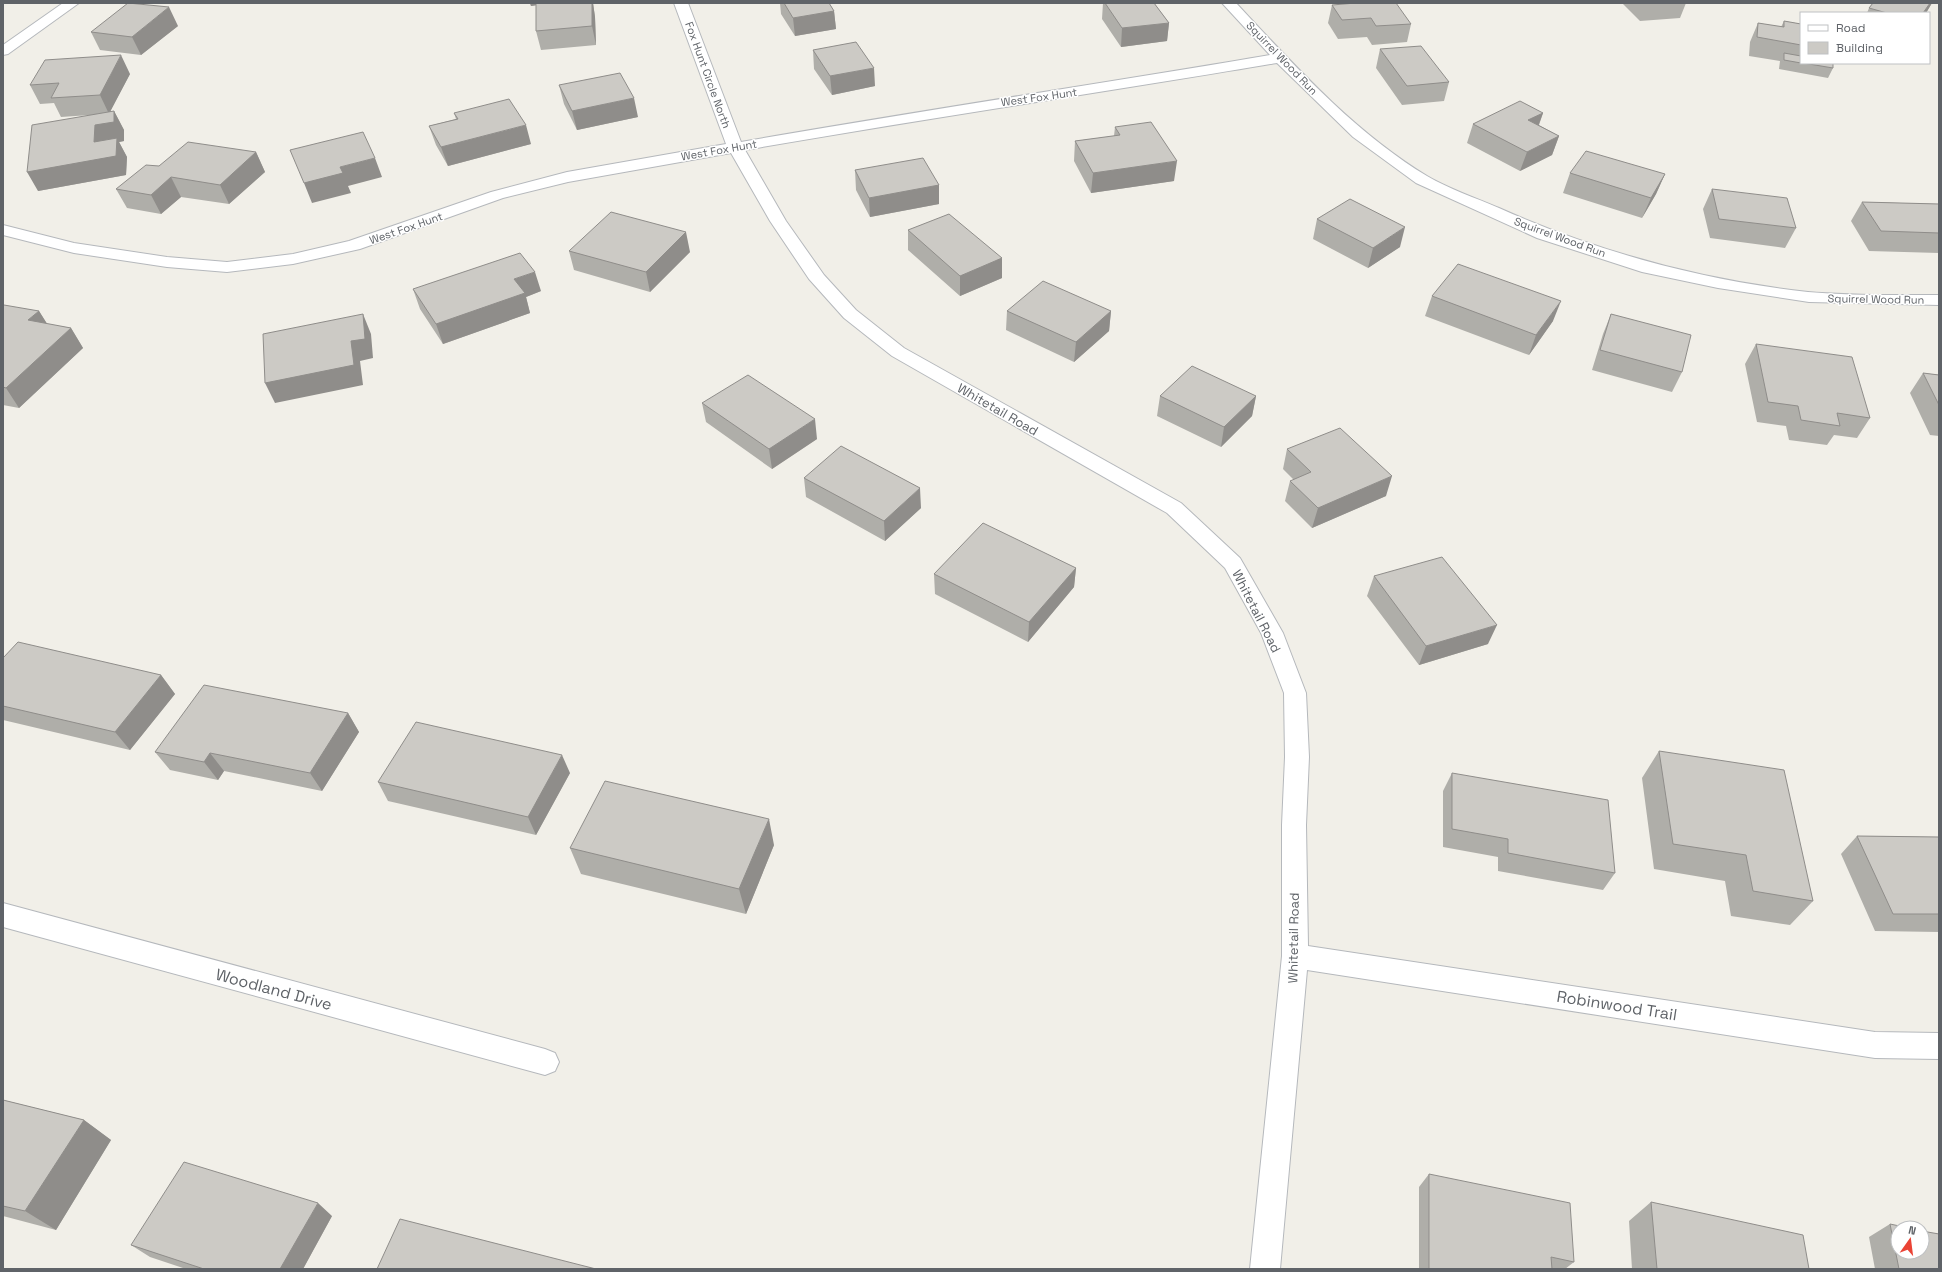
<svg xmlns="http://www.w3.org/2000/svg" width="1942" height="1272" viewBox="0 0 1942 1272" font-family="'Space Grotesk',sans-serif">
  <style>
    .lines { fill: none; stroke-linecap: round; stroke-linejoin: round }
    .street-casing { stroke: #b5b8bc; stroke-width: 2 }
    .street { fill: #fff; fill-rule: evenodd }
    .wall { fill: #afaea9 }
    .shaded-wall { fill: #8f8d8a }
    .building { fill: #cccac5; stroke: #8f8d8a }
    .labels { text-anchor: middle; stroke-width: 3; stroke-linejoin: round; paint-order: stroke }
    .far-street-label { font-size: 11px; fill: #5f6368; stroke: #fff }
    .street-label { font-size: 13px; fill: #5f6368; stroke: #fff }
    .near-street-label { font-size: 16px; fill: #5f6368; stroke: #fff }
  </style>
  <rect width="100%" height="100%" fill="#f1efe8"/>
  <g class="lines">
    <defs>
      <path id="street" d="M63 3H79L8 54 3 55V45Z
        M674 3H688L741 142C917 111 1094 85 1270 55L1222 3H1236C1294 65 1353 131 1427 176 1449 189 1476 198 1499 208 1598 252 1701 280 1808 292 1851 296 1896 295 1939 295V305L1809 302 1718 288 1642 272 1537 238 1416 183 1353 137 1277 63C1100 93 922 119 745 150L786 221 824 275 856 310 904 348 1181 503 1240 558 1283 633 1306 693 1309 757 1306 825 1308 946 1875 1032 1939 1033V1059L1875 1058 1307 970 1280 1269H1250L1282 956V825L1285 757 1284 693 1261 633 1225 568 1167 513 892 356 844 318 809 279 770 221 731 153 568 182 503 198 360 249 293 264 227 272 167 267 74 253 3 235V225L74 243 167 257 227 262 293 254 349 241 491 192 567 172 726 144Z
        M3 903 545 1049 555 1053 559 1062 555 1071 545 1075 3 927Z"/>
    </defs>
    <use href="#street" class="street-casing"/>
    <use href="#street" class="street"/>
  </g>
  <path class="wall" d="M530 3H593L595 17 596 45 541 50 536 31V5L531 6Z
    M780 3H829L834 11 836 29 795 36 781 14Z
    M1103 3H1154L1169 23 1167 41 1121 47 1102 19Z
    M1622 3H1686L1680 18 1640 21Z
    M1873 3H1932L1926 13H1867L1869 8Z
    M1332 5 1411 24 1407 42 1372 45 1367 37 1338 39 1328 23Z
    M1784 21 1801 24V63H1833V68L1828 78 1779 69 1780 61 1749 56 1750 42 1758 23 1781 27Z
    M178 26 141 55 100 50 91 32Z
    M1380 49 1449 82 1444 101 1402 105 1376 68Z
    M813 50 875 86 832 95 814 69Z
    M130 74 110 111H114L124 130V141L119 142 127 157 126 175 38 191 90 115 61 117 54 103 40 104 30 85Z
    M559 85 638 117 577 130 564 104Z
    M454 113 531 144 448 166 436 145 429 126 456 119Z
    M1543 113 1539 125 1559 136 1552 155 1520 171 1467 143 1473 124Z
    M1115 127 1174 181 1091 193 1074 161 1075 141 1114 136Z
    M256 152 265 172 229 204 181 197 161 214 127 208 116 189 159 166Z
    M855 170 939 185V204L870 217 856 190Z
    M1570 173 1665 174 1656 194 1642 218 1563 193Z
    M1712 189 1796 228 1785 248 1710 238 1703 209Z
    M1862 202 1939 204V253L1869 251 1851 221Z
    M1317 219 1400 247 1368 268 1313 239Z
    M908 230 1002 258V278L960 296 908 250Z
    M569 251 690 252 650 292 574 270Z
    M413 289 541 291 526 297 530 313 443 344 420 309Z
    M1432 296 1553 321 1529 355 1425 316Z
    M3 306 39 311 47 324 71 328 83 348 19 408 3 405Z
    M1007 311H1111L1109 331 1074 362 1006 330Z
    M1611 314 1682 372 1672 392 1592 370 1603 334Z
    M1756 344 1870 418 1857 438 1834 435 1827 445 1789 440 1786 426 1757 422 1745 364Z
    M1923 373 1939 375V436L1930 435 1910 393Z
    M1160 396H1256L1252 416 1221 447 1157 416Z
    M702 403 817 439 772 469 706 422Z
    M1287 449 1386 496 1312 528 1285 501 1290 481 1294 480 1283 469Z
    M804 478 921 508 885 541 806 497Z
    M1076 568 1074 587 1028 642 935 594 934 574Z
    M1374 576 1488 644 1419 665 1367 596Z
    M3 658 161 675 175 694 130 750 3 720Z
    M348 713 359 732 322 791 224 771 218 780 170 770 155 752Z
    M1659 751 1813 901 1790 925 1731 916 1725 881 1654 869 1642 778Z
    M570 773 536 835 388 801 378 782Z
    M1452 773 1615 873 1603 890 1498 871V857L1443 847V791Z
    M1857 836 1939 837V932L1875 931 1841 854Z
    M774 845 746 914 581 874 570 848Z
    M3 1100 84 1120 111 1140 56 1230 3 1216Z
    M1429 1174 1574 1262 1565 1269H1419V1187Z
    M1651 1202 1809 1269H1632L1629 1221Z
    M332 1216 303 1269H186L150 1257 131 1245Z
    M1890 1224 1939 1269H1875L1869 1237Z"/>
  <path class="shaded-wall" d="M530 3H553L531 6Z
    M592 3H593L595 17 596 45 592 26Z
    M1930 3H1932L1926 13H1923Z
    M169 7 178 26 141 55 132 37Z
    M834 11 836 29 795 36 793 18Z
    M1169 23 1167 41 1121 47 1122 28Z
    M121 55 130 74 109 114 100 95Z
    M874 68 875 86 832 95 830 76Z
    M634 98 638 117 577 130 572 111Z
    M114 111 124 130V141L119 142 127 157 126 175 38 191 27 172 95 125Z
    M1543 113 1536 132 1528 120Z
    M526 125 531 144 448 166 441 147Z
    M1559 136 1552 155 1520 171 1527 152Z
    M256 152 265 172 229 204 220 185Z
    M375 158 382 177 348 186 351 193 312 203 304 183 340 167Z
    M1177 161 1174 181 1091 193 1093 173Z
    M1665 174 1656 194 1642 218 1651 198Z
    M171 177 181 197 161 214 151 195Z
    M939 185V204L870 217 869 198Z
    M1405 227 1400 247 1368 268 1373 248Z
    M686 232 690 252 650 292 646 272Z
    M1002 258V278L960 296V276Z
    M535 272 541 291 526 297 530 313 443 344 436 324 514 279Z
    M1561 301 1553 321 1529 355 1536 335Z
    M39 311 51 330 28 320Z
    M1111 311 1109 331 1074 362 1076 342Z
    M363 314 371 334 373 358 360 361 363 385 275 403 265 383Z
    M71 328 83 348 19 408 6 388Z
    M1256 396 1252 416 1221 447 1224 427Z
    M815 419 817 439 772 469 769 449Z
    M1392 476 1386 496 1312 528 1318 508Z
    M920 488 921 508 885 541 884 521Z
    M1076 568 1074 587 1028 642 1029 622Z
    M1497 625 1488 644 1419 665 1426 646Z
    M161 675 175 694 130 750 115 732Z
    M348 713 359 732 322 791 310 773Z
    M210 753 224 771 218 780 204 762Z
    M562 755 570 773 536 835 528 817Z
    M769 819 774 845 746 914 739 889Z
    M84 1120 111 1140 56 1230 25 1211Z
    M318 1203 332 1216 303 1269H280Z"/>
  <path class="building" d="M128 3 169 7 132 37 91 32Z
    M536 3H592V26L536 31Z
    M784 3H829L834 11 793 18Z
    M1105 3H1154L1169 23 1122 28Z
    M1356 3H1396L1411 24 1376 26 1371 18 1342 20 1332 5Z
    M1873 3H1930L1923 13H1887L1869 8Z
    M1784 21 1801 24V45L1757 37 1758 23 1784 27Z
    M856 42 874 68 830 76 813 50Z
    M1421 46 1449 82 1407 86 1380 49Z
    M1784 53 1801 56V63L1784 60Z
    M121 55 100 95 51 98 59 83 30 85 45 60Z
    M1803 63H1833V68Z
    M620 73 634 98 572 111 559 85Z
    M509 99 526 125 441 147 429 126 458 119 454 113Z
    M1520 101 1543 113 1528 120 1559 136 1527 152 1473 124Z
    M114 111V122L95 125 94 142 117 138 116 156 27 172 32 125Z
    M1151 122 1177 161 1093 173 1075 141 1120 135 1115 127Z
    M363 132 375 158 340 167 343 173 304 183 290 150Z
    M188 142 256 152 220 185 171 177 151 195 116 189 146 165 159 166Z
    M1586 151 1665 174 1651 198 1570 173Z
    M923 158 939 185 869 198 855 170Z
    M1712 189 1787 198 1796 228 1719 219Z
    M1350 199 1405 227 1373 248 1317 219Z
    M1862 202 1939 204V233L1881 231Z
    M611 212 686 232 646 272 569 251Z
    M949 214 1002 258 960 276 908 230Z
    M520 253 535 272 514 279 525 293 436 324 413 289Z
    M1458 264 1561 301 1536 335 1432 296Z
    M1043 281 1111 311 1076 342 1007 311Z
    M4 305 39 311 28 320 71 328 6 388 3 387V306Z
    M363 314 365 339 351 341 354 365 265 383 263 334Z
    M1611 314 1691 335 1682 372 1600 350Z
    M1756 344 1852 357 1870 418 1837 413 1840 426 1801 420 1798 406 1768 402Z
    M1192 366 1256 396 1224 427 1160 396Z
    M1923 373 1939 375V405Z
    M748 375 815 419 769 449 702 403Z
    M1340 428 1392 476 1318 508 1290 481 1311 472 1287 449Z
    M841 446 920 488 884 521 804 478Z
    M983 523 1076 568 1029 622 934 574Z
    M1442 557 1497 625 1426 646 1374 576Z
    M18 642 161 675 115 732 3 706V658Z
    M204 685 348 713 310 773 210 753 204 762 155 752Z
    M416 722 562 755 528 817 378 782Z
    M1659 751 1784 770 1813 901 1753 891 1746 855 1673 844Z
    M1452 773 1608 800 1615 873 1508 853V839L1452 829Z
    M605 781 769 819 739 889 570 848Z
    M1857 836 1939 837V914H1893Z
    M3 1100 84 1120 25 1211 3 1206Z
    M184 1162 318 1203 280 1269H204L131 1245Z
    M1429 1174 1570 1203 1574 1262 1551 1257 1552 1269H1429Z
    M1651 1202 1803 1235 1809 1269H1657Z
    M400 1219 596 1269H377Z
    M1890 1224 1909 1228H1898V1252H1922V1231L1939 1234V1269H1899Z"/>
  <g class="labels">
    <g class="far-street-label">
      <text transform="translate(1282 58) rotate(46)" y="4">Squirrel Wood Run</text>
      <text transform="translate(708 75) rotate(70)" y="4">Fox Hunt Circle North</text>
      <text transform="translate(1039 97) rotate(-8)" y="4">West Fox Hunt</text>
      <text transform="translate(719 150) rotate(-10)" y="4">West Fox Hunt</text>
      <text transform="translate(406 228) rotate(-19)" y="4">West Fox Hunt</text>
      <text transform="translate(1560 237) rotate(20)" y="4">Squirrel Wood Run</text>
      <text transform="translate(1876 299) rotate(1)" y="4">Squirrel Wood Run</text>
    </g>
    <g class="street-label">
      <text transform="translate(998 409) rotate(30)" y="5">Whitetail Road</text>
      <text transform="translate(1257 611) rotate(63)" y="5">Whitetail Road</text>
      <text transform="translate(1293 938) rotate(-89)" y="5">Whitetail Road</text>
    </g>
    <g class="near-street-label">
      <text transform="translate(274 989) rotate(15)" y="6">Woodland Drive</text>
      <text transform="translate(1617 1005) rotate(9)" y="6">Robinwood Trail</text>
    </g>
  </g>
  <rect width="1942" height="1272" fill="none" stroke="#5f6368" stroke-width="8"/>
  <rect x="1800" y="12" width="130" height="52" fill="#ffffff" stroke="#bfc1c3"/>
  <rect x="1808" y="25" width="20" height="6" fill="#ffffff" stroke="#bfc1c3"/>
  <text x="1836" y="32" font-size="12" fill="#5f6368">Road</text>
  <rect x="1808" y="42" width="20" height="12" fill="#cccac5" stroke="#bfc1c3"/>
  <text x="1836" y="52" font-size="12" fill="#5f6368">Building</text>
  <g transform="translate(1910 1240) rotate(14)"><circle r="19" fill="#ffffff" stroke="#bfc1c3"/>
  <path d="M0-3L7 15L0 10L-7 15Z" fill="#ea4335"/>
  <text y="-6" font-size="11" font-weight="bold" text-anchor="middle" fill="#5f6368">N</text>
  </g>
</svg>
